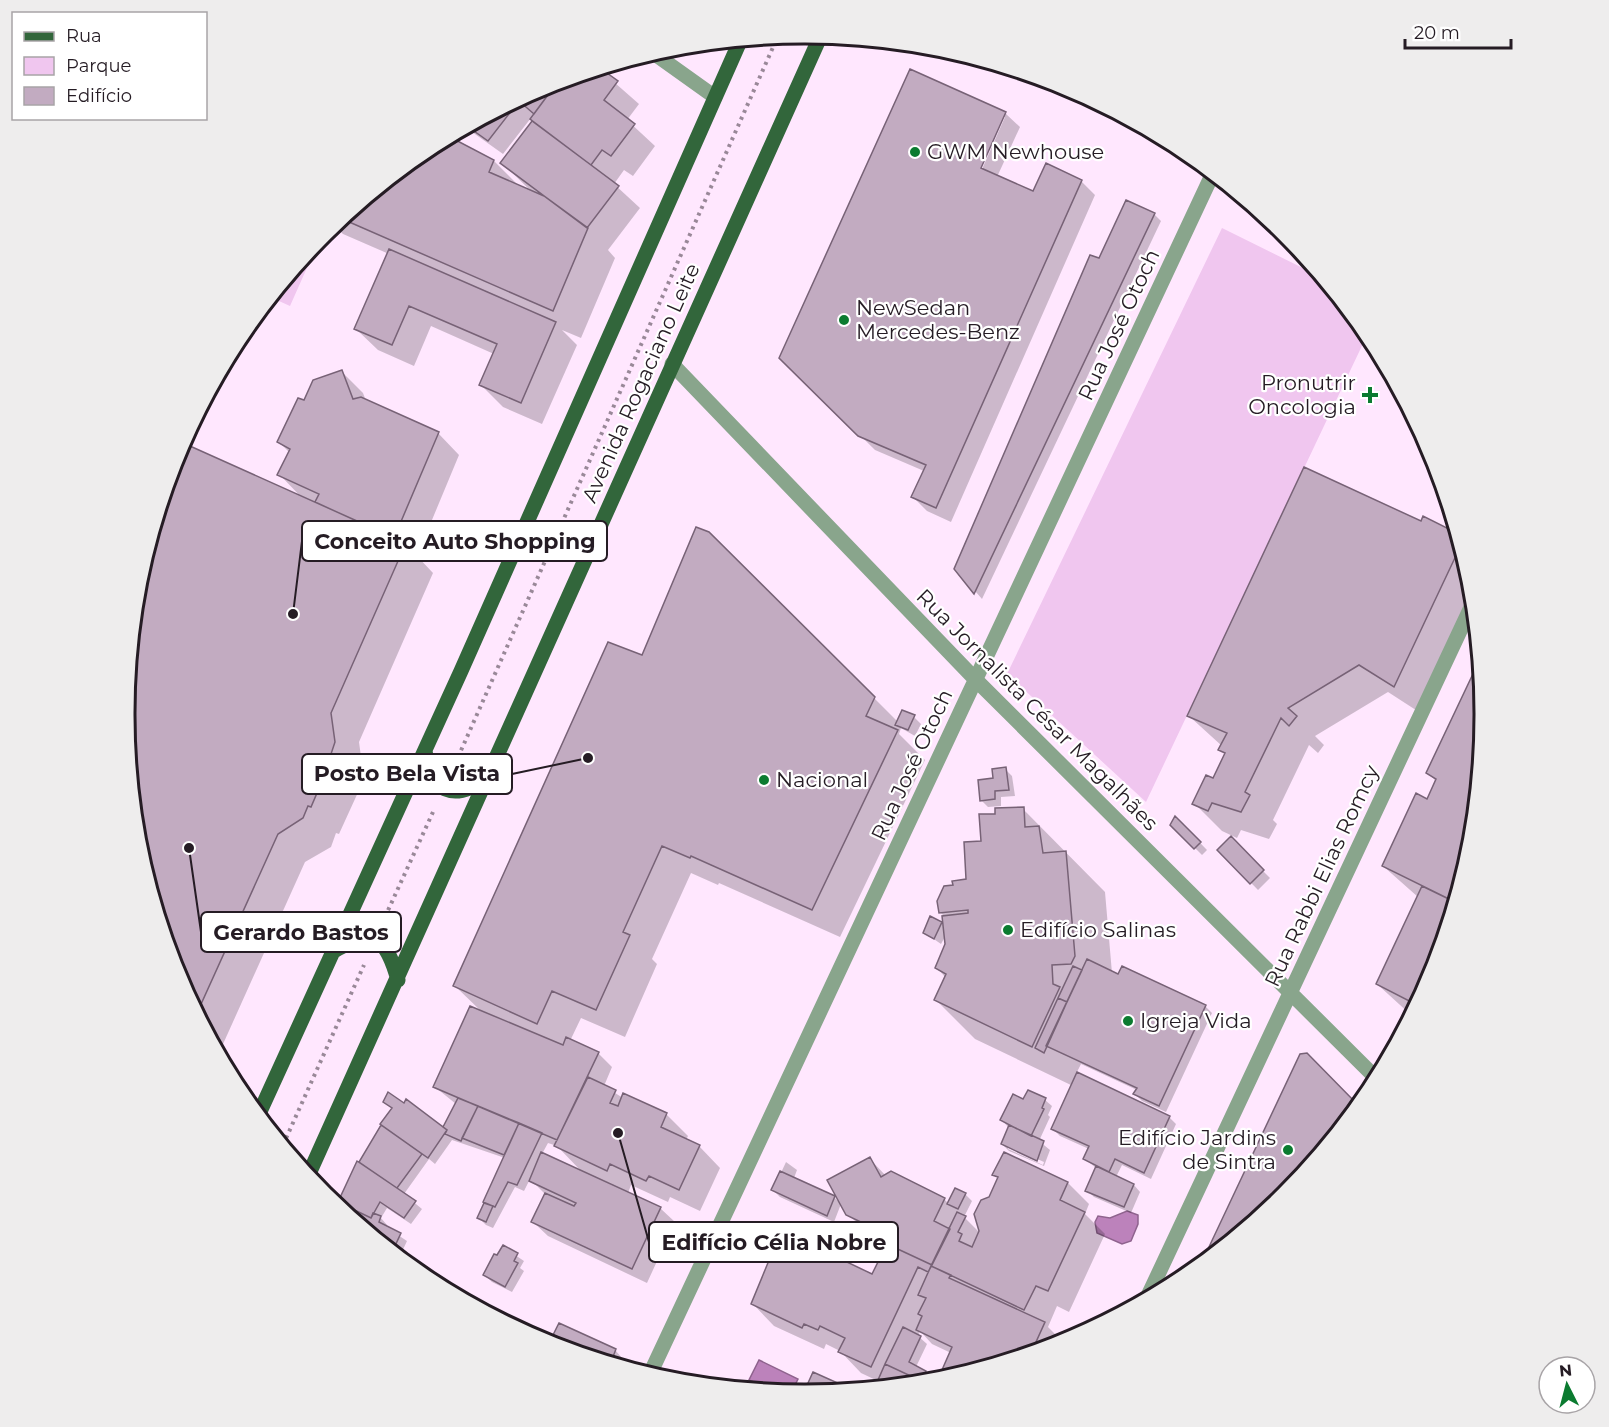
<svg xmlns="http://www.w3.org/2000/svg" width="1609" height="1427" viewBox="0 0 1609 1427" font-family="Montserrat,sans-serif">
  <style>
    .green { fill: #f0c6ef }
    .water { fill: #bc82bb; stroke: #8f638e; stroke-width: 1.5 }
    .shadow { fill: #0003; fill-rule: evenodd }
    .building { fill: #c2abc1; stroke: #776276; stroke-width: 1.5 }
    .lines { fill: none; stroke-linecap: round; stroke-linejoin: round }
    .path { stroke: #998898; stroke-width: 4; stroke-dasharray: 3 4.5; stroke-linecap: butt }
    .minor { stroke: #89a58c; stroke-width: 15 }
    .major { stroke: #32663b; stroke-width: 15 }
    .poi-dot { fill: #0b7b30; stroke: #fff; stroke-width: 2 }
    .labels { text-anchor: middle; stroke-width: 4.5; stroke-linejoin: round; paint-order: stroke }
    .poi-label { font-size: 21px; fill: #251c24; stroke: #fff; text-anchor: start }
    .street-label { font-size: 21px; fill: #251c24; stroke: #fff }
    .rim { fill: none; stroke: #251c24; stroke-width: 3 }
    .leader { fill: none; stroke: #251c24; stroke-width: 2 }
    .callout-dot { fill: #251c24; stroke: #fff; stroke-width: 2 }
    .callout { fill: #fff; stroke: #251c24; stroke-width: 2 }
    .callout-label { font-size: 22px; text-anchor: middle; font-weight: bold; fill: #251c24 }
  </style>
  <rect width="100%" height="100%" fill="#ffe7fe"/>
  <path class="green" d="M1222 228 1323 278 1368 333 1146 802 1007 674Z
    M322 234 290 306 270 297Z"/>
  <path class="water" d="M1127 1211 1138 1215V1224L1131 1241 1122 1244 1097 1233 1095 1222 1098 1216 1110 1218Z
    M759 1360 798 1379 791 1393 774 1391 749 1380Z"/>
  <path class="shadow" d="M598 68 639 104 627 120 655 146 633 176 624 170 614 184 640 208 608 250 615 258 581 338 562 330 577 345 542 424 503 407 481 385 494 354 431 326 414 366 378 350 356 329 389 254 343 234 333 224 427 147 447 137 494 161 519 186 532 192 502 163 534 121 531 118 503 154 465 127 544 85Z
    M1005 113 1020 127 997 177 1034 193 1081 181 1095 195 951 522 927 511 913 497 924 471 875 450 781 357ZM1002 117H1005L979 176 976 175Z
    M1154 214 1161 221 982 599 956 569 1100 260Z
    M341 371 363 393 366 401 438 433 459 455 417 556 433 573 359 742 363 771 357 785 360 788 339 834 336 833 331 847 305 862 219 1053 241 1074 236 1086 176 974 137 846 124 713 137 580 181 444 303 499 279 474 290 453 279 442 305 402Z
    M1423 518 1458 535 1472 581 1474 604 1422 714 1388 692 1315 736 1324 745 1318 753 1309 745 1273 820 1277 824 1269 839 1241 830 1237 838 1222 831 1194 803 1213 780 1226 755 1220 749 1222 746 1189 716Z
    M709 533 898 722 914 717 921 724 915 736 901 728 899 734 925 760 840 937 719 883 718 885 691 873 652 959 657 964 625 1037 581 1018 570 1041 598 1053 612 1067 604 1086 623 1098 666 1114 688 1136 686 1140 699 1146 720 1168 700 1211 670 1197 668 1202 631 1185 628 1193 660 1208 675 1222 647 1283 548 1236 533 1222 546 1195 530 1179 524 1191 515 1187 493 1228 486 1225 479 1218 505 1158 452 1140 435 1164 429 1159 404 1194 422 1209 411 1224 387 1208 381 1218 387 1225 386 1227 407 1241 400 1256 347 1214 349 1210 340 1202 381 1124 393 1109 385 1102 443 1129 456 1104 435 1087 483 1013 455 986 642 657ZM548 1143 557 1146 582 1172 542 1154Z
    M1480 662 1485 714 1472 847 1433 974 1411 1015 1377 984 1418 897 1383 866 1428 801 1437 782 1428 773Z
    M1005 769 1012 776 1015 796 1001 797V806L988 807 981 800 994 780Z
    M1023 809 1105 892 1112 973 1205 1006 1212 1013 1166 1112 1142 1101 1135 1094 1137 1090 1081 1064 1076 1074 1169 1117 1176 1124 1151 1179 1122 1165 1116 1177 1134 1185 1140 1192 1131 1213 1094 1197 1087 1190 1096 1168 1085 1159 1089 1149 1060 1136 1053 1129 1073 1086 975 1039 936 1000 946 978 937 968 946 944V935L941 944 925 933 941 923 945 927 944 916 940 912 955 886 968 881 997 815Z
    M1176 818 1207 850 1202 855 1172 825Z
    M1231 839 1270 878 1258 890 1219 850Z
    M1045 1100 1052 1106 1048 1115 1050 1117 1039 1141 1050 1150 1044 1166 1009 1151 1002 1144 1008 1127 1002 1120ZM1008 1146 1044 1162 1043 1165 1008 1149Z
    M1358 1107 1285 1195 1214 1253 1210 1249Z
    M1004 1154 1068 1183 1089 1204 1085 1214 1105 1234 1069 1312 1057 1306 1048 1327 1058 1337 1055 1345 941 1380 951 1353 932 1344 920 1331 918 1336 927 1344 916 1367 925 1372 932 1379 931 1382 878 1387 880 1382 861 1373 840 1351 826 1344 824 1349 774 1326 753 1304 791 1264 873 1276 888 1244 870 1236 848 1214 870 1159 886 1176 944 1199 949 1204 965 1194 972 1201 965 1215 959 1212 982 1235 990 1198 999 1179 994 1174Z
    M786 1162 797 1170 794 1178 834 1197 841 1204 834 1222 780 1197 773 1190Z
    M503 1247 524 1261 520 1268 524 1271 512 1292 492 1282 485 1275Z
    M1209 1252 1213 1254 1204 1261Z
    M560 1325 616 1351 622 1358 619 1365 553 1345 551 1343Z"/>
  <path class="building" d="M600 68 618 81 604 100 635 124 611 156 602 150 591 165 530 119 559 80Z
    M910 69 1006 112 981 168 1033 191 1046 163 1082 180 936 508 911 497 926 465 858 436 779 358Z
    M559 80 534 114 519 101 488 141 467 126 544 85Z
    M532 121 619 186 587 228 500 163Z
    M448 136 494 160 489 172 544 196 588 228 553 311 340 218 427 147Z
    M1126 200 1155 213 974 594 954 569 1090 255 1099 258Z
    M389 249 556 322 521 403 479 385 497 344 409 306 392 345 354 329Z
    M342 370 353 399 361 397 439 432 394 538 315 502 319 494 277 475 290 449 277 442 298 398 304 400 313 380Z
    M181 442 406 543 331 713 335 742 330 757 332 758 311 807 308 806 303 818 278 834 197 1013 176 974 137 846 124 713 137 580Z
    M1304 467 1421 521 1423 516 1457 533 1461 545 1394 687 1359 665 1288 708 1297 716 1289 726 1281 718 1245 792 1250 795 1241 812 1212 803 1208 811 1192 804 1206 775 1213 778 1225 753 1218 750 1227 733 1187 716Z
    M696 527 709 532 875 697 866 716 898 730 812 910 691 856 690 858 662 846 623 932 630 935 596 1010 552 991 537 1024 453 986 608 642 642 655Z
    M1480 659 1485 714 1472 847 1455 902 1382 866 1416 793 1427 799 1436 779 1426 773Z
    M902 710 915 715 908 730 895 725Z
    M1006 767 1009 790 995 791V799L980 801 978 780 993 778 992 769Z
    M1024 807 1025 827 1039 826 1043 853 1066 851 1075 956 1071 964 1052 965 1053 984 1060 987 1032 1047 934 1000 946 974 935 968 945 944 942 916 968 913V910L939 913 937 901 944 886 953 885 952 881 966 879 964 842 981 841 979 814H995V808Z
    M1175 816 1201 842 1194 849 1170 825Z
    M1231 836 1264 870 1250 884 1217 850Z
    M1422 886 1455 902 1433 974 1417 1005 1376 984Z
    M930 916 942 922 934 939 923 933Z
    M1087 959 1118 974 1122 966 1206 1005 1159 1106 1133 1094 1137 1088 1046 1046Z
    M1073 966 1082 970 1067 1002 1058 998Z
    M1058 998 1067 1002 1044 1053 1035 1048Z
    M470 1006 563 1045 566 1037 599 1052 557 1140 433 1087Z
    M1307 1053 1359 1106 1285 1195 1215 1252 1208 1249 1300 1054Z
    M1077 1072 1170 1116 1144 1173 1115 1159 1109 1172 1083 1159 1089 1146 1051 1129Z
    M588 1077 616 1090 610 1103 618 1106 623 1093 667 1113 661 1127 700 1145 679 1190 649 1176 646 1181 610 1164 607 1171 554 1146Z
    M1028 1090 1046 1098 1042 1108 1044 1109 1031 1136 1000 1120 1013 1094 1023 1099Z
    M388 1092 404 1103 406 1099 447 1130 428 1158 380 1124 392 1108 383 1102Z
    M458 1098 478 1106 461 1141 445 1134 447 1130 443 1127Z
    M478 1106 519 1123 504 1155 462 1138Z
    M519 1123 542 1133 517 1185 508 1182 495 1207 483 1202Z
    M381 1125 422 1154 397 1188 359 1162Z
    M1009 1125 1044 1141 1037 1161 1001 1144Z
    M541 1152 661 1207 632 1269 531 1222 545 1193 574 1206 576 1203 529 1181Z
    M1004 1152 1068 1182 1060 1200 1085 1212 1048 1291 1036 1286 1024 1310 931 1266 957 1212 966 1216 958 1232 962 1234 959 1241 972 1247 979 1231 974 1214 981 1200 989 1197 998 1177 992 1175Z
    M870 1157 881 1177 891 1171 945 1198 934 1221 950 1229 932 1265 887 1244 890 1236 846 1215 827 1180Z
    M357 1161 416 1201 404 1218 380 1202 371 1218 338 1202Z
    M1096 1166 1134 1184 1124 1207 1085 1191Z
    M780 1171 835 1196 827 1216 771 1190Z
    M955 1188 966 1193 958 1209 947 1204Z
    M484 1203 493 1206 486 1222 477 1218Z
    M348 1207 371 1218 373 1213 381 1216 379 1222 401 1233 393 1250 345 1213Z
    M801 1240 872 1274 887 1244 932 1265 928 1272 918 1267 871 1367 838 1352 845 1338 820 1326 818 1330 804 1324 802 1328 751 1304 772 1253 790 1262Z
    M503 1245 518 1253 514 1261 518 1263 505 1287 483 1275 494 1254 497 1255Z
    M931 1266 951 1275 949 1278 1045 1322 1031 1353 938 1379 952 1347 916 1330 922 1316 918 1314 926 1298 918 1295Z
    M559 1323 616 1349 611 1362 549 1343Z
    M903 1327 921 1336 909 1362 926 1371 921 1381 885 1364Z
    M885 1364 913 1377 915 1383 875 1387Z
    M813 1372 851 1389 803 1394Z"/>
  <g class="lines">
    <path class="path" d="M455 764 778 36
      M385 917 433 812
      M283 1145 364 965"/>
    <path class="minor" d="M652 52 715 97
      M672 364 976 680 1377 1079
      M1147 1298 1474 601
      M650 1374 1213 173"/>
    <path class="major" d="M425 750C429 792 454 803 487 777
      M334 951C375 927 386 938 398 980
      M258 1116 461 671 741 39
      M308 1176 821 35"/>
  </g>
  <g class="poi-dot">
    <circle cx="915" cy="152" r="6"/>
    <circle cx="844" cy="320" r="6"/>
    <path d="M1367 386h6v6h6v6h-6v6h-6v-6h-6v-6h6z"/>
    <circle cx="764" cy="780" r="6"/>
    <circle cx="1008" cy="930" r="6"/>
    <circle cx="1128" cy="1021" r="6"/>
    <circle cx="1288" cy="1150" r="6"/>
  </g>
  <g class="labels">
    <g class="poi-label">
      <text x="927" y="159">GWM Newhouse</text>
      <text x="856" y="315">NewSedan<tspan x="856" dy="24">Mercedes-Benz</tspan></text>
      <text x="1356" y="390" text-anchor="end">Pronutrir<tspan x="1356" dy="24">Oncologia</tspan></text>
      <text x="776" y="787">Nacional</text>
      <text x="1020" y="937">Edifício Salinas</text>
      <text x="1140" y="1028">Igreja Vida</text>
      <text x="1276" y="1145" text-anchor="end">Edifício Jardins<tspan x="1276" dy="24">de Sintra</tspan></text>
    </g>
    <g class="street-label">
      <text transform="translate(1119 325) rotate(-65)" y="7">Rua José Otoch</text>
      <text transform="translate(641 383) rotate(-66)" y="7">Avenida Rogaciano Leite</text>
      <text transform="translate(1037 710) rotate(45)" y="7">Rua Jornalista César Magalhães</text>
      <text transform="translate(912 765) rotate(-65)" y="7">Rua José Otoch</text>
      <text transform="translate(1322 876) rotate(-65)" y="7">Rua Rabbi Elias Romcy</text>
    </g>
  </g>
  <path d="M0 0H1609V1427H0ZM804 44H805A669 669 0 0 1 1474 713V715A669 669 0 0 1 805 1384H804A669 669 0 0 1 135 715V713A669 669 0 0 1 804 44Z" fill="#eeeded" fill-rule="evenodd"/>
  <path class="rim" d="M804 44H805A669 669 0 0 1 1474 713V715A669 669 0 0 1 805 1384H804A669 669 0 0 1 135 715V713A669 669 0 0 1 804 44Z"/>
  <path class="leader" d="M293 614L302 541M588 758L512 774M189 848L201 932M618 1133L649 1242"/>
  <g class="callout-dot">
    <circle cx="293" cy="614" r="6"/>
    <circle cx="588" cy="758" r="6"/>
    <circle cx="189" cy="848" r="6"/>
    <circle cx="618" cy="1133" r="6"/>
  </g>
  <g class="callout">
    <rect x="302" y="521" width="305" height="40" rx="6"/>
    <rect x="302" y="754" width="210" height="40" rx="6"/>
    <rect x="201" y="912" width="200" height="40" rx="6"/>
    <rect x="649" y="1222" width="249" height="40" rx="6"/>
  </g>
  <g class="callout-label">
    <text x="455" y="549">Conceito Auto Shopping</text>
    <text x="407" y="781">Posto Bela Vista</text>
    <text x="301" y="940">Gerardo Bastos</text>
    <text x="774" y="1250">Edifício Célia Nobre</text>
  </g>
  <rect x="12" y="12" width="195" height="108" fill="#ffffff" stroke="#a8a4a7" stroke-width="1.5"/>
  <rect x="24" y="32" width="30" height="9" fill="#32663b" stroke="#a8a4a7" stroke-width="1.5"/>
  <text x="66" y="42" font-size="18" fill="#251c24">Rua</text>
  <rect x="24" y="57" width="30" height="18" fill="#f0c6ef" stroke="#a8a4a7" stroke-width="1.5"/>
  <text x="66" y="72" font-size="18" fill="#251c24">Parque</text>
  <rect x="24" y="87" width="30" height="18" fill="#c2abc1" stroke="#a8a4a7" stroke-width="1.5"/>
  <text x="66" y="102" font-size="18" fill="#251c24">Edifício</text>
  <g transform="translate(1567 1385) rotate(354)"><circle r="28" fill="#ffffff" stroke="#a8a4a7" stroke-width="1.5"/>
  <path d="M0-4.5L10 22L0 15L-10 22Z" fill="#0b7b30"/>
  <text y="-9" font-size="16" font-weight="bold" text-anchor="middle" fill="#251c24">N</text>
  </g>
  <path d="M1405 39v9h106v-9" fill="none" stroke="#251c24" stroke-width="3"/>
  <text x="1414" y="39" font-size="18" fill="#251c24" stroke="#ffffff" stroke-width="4.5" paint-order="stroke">20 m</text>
</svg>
